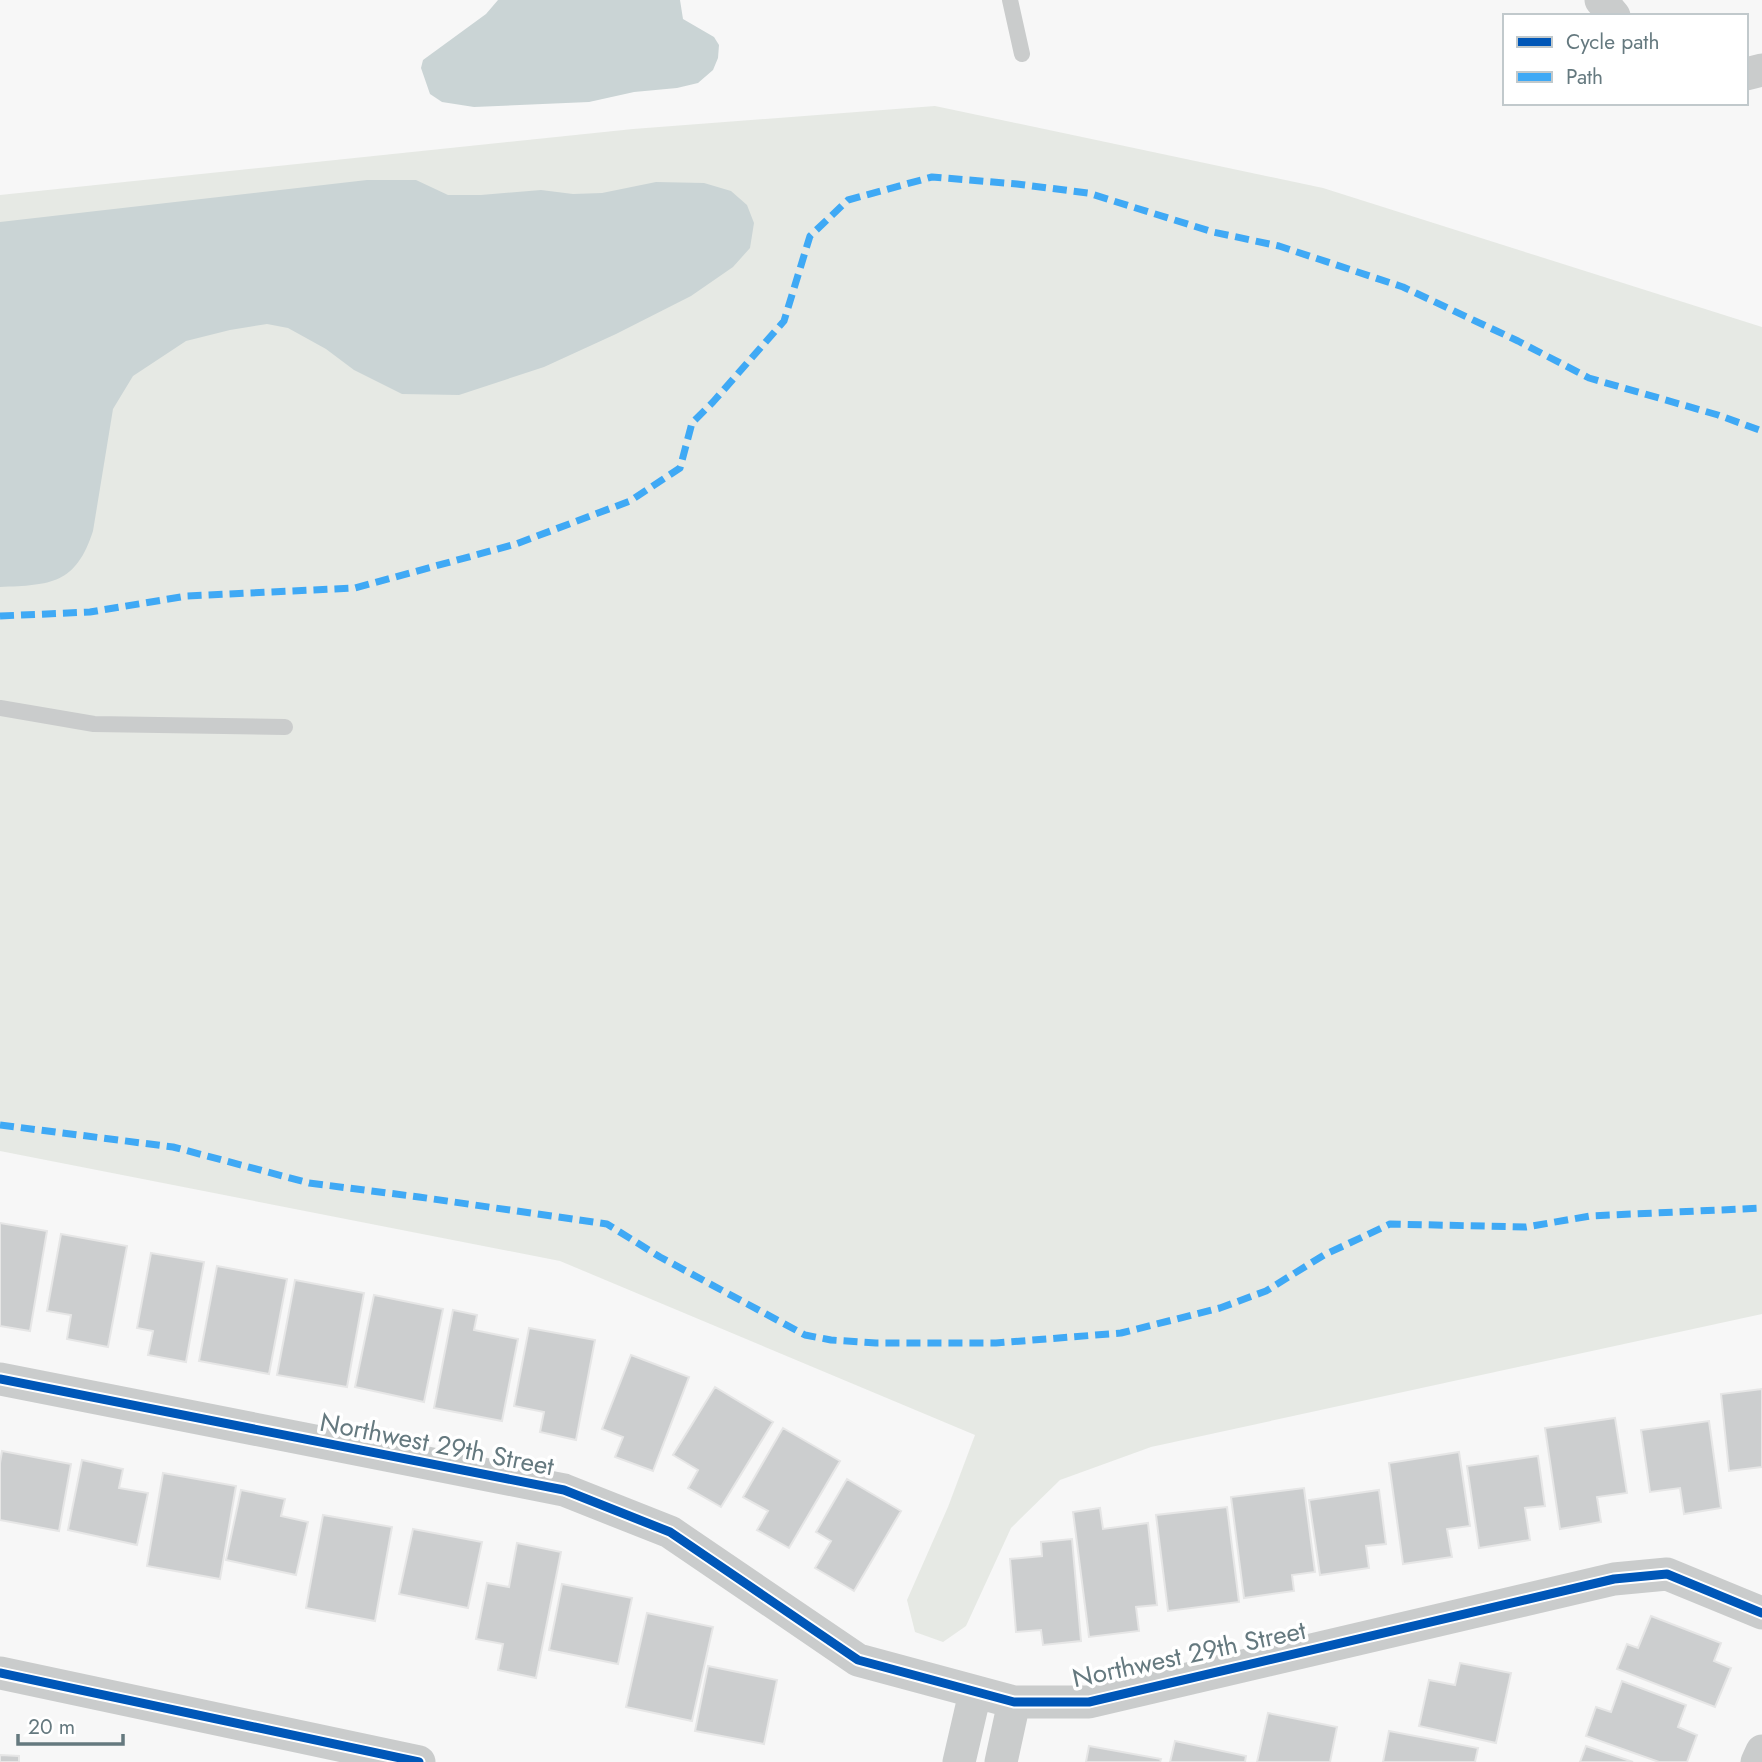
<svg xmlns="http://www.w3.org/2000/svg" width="1762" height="1762" viewBox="0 0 1762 1762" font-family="Jost,sans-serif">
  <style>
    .green { fill: #e6e9e4 }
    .water { fill: #cad4d5 }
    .building { fill: #cccecf; stroke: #e6e6e6; stroke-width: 2 }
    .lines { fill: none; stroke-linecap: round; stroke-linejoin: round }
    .lane { stroke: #cacccc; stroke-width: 16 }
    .street { stroke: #cacccc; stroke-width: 33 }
    .quiet { stroke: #3fa9f5; stroke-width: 7; stroke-dasharray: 14 7; stroke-linecap: butt }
    .cycleway-casing { stroke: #fff; stroke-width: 13 }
    .cycleway { stroke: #0057b8; stroke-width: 9 }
    .labels { text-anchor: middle; stroke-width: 7; stroke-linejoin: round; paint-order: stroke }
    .street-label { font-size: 26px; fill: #65797f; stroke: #fff }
  </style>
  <rect width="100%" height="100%" fill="#f7f7f7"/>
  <path class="green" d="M935 106 1323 188 1762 327V1314L1151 1447 1060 1480 1011 1528 966 1626 943 1642 915 1632 907 1600 948 1507 975 1435 560 1261 0 1151V195L633 129Z"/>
  <path class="water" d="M498 0H680L683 19 714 37 719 45 718 58 713 70 698 83 677 88 634 92 589 102 474 107 442 102 430 94 421 68 423 60 486 14Z
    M367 180H416L448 195H481L541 190 573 194 602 193 656 182 704 183 731 191 747 205 754 223 750 248 733 267 691 296 616 334 544 367 459 395 402 394 354 370 326 349 288 328 267 324 230 330 186 341 133 376 113 409 93 531C76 584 51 585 0 587V222Z"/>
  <path class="building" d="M0 1223 47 1231 30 1331 0 1326Z
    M61 1234 127 1246 108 1347 67 1339 71 1315 47 1311Z
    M151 1253 204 1262 186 1362 148 1355 153 1331 137 1328Z
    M217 1266 287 1279 269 1374 199 1361Z
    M295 1280 364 1293 347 1387 277 1375Z
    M374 1295 443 1309 424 1402 355 1387Z
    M453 1310 477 1315 474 1330 518 1339 502 1421 434 1408Z
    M529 1328 595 1340 576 1440 540 1432 544 1412 514 1406Z
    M631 1355 689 1377 653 1471 615 1457 623 1437 602 1429Z
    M715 1387 773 1422 721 1507 688 1488 698 1470 673 1455Z
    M1762 1389V1467L1729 1471 1721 1394Z
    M1615 1418 1627 1493 1597 1497 1601 1522 1560 1529 1545 1428Z
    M1709 1421 1721 1508 1684 1514 1680 1488 1650 1492 1641 1430Z
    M783 1428 840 1461 789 1548 757 1530 768 1511 743 1497Z
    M2 1451 71 1464 59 1531 0 1520V1463Z
    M1459 1452 1470 1526 1447 1529 1452 1557 1403 1564 1389 1463Z
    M1538 1456 1545 1506 1525 1508 1530 1540 1479 1548 1467 1466Z
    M82 1460 123 1469 119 1488 148 1493 137 1545 68 1530Z
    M163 1473 236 1486 220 1579 147 1566Z
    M847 1479 901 1511 854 1591 815 1568 831 1541 816 1532Z
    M1304 1488 1315 1572 1292 1575 1294 1591 1244 1598 1231 1497Z
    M241 1490 285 1499 281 1516 308 1522 296 1575 226 1560Z
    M1379 1490 1386 1544 1366 1546 1369 1568 1320 1575 1309 1500Z
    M1227 1507 1239 1602 1168 1611 1156 1515Z
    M1100 1508 1103 1529 1148 1523 1157 1605 1136 1607 1139 1631 1089 1637 1073 1512Z
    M323 1515 392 1527 375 1621 306 1608Z
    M413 1529 482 1542 468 1608 399 1594Z
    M1072 1539 1081 1641 1043 1645 1041 1630 1016 1632 1010 1559 1042 1556 1041 1542Z
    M517 1543 561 1552 536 1678 498 1670 503 1644 476 1639 487 1583 509 1587Z
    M562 1584 632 1598 618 1664 549 1650Z
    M647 1613 713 1627 692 1721 626 1707Z
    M1651 1616 1721 1643 1714 1661 1731 1668 1715 1707 1617 1669 1627 1644 1638 1648Z
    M1460 1663 1511 1673 1496 1743 1419 1726 1429 1680 1455 1685Z
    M708 1666 777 1680 764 1744 695 1731Z
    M1622 1681 1686 1705 1678 1727 1697 1735 1687 1762H1659L1586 1736 1596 1707 1611 1712Z
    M1268 1713 1337 1727 1330 1762H1257Z
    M1389 1731 1478 1748 1475 1762H1383Z
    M1175 1741 1246 1756 1245 1762H1170Z
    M1089 1746 1161 1759 1160 1762H1086Z
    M1586 1746 1633 1762H1580Z
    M0 1755 19 1756V1762H0Z"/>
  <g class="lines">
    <path class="lane" d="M1010 0 1022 54
      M0 708 94 724 285 727"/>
    <path class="street" d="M1601 0 1614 16
      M1746 74 1762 70
      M0 1379 564 1490 670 1532 858 1660 1014 1702H1089L1614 1579 1667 1574 1762 1613
      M0 1673 419 1762
      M959 1762 975 1693
      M1001 1762 1014 1702
      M1757 1762 1762 1751"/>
    <path class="quiet" d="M0 616 90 612 187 596 355 588 516 544 630 501 680 468 692 423 713 402 784 321 810 236 848 200 932 177 1017 184 1088 193 1213 232 1279 246 1403 287 1518 341 1589 378 1718 415 1762 431
      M0 1125 173 1147 309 1183 419 1197 607 1224 660 1257 805 1335 831 1340 876 1343H996L1121 1333 1220 1308 1266 1291 1324 1255 1390 1224 1526 1227 1590 1216 1762 1208"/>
    <defs>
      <path id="cycleway" d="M0 1379 564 1490 670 1532 858 1660 1014 1702H1089L1614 1579 1667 1574 1762 1613
        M0 1673 419 1762"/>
    </defs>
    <use href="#cycleway" class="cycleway-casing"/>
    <use href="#cycleway" class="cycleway"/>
  </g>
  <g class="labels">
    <g class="street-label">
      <text transform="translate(437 1444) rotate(11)" y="9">Northwest 29th Street</text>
      <text transform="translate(1189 1654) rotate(-12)" y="9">Northwest 29th Street</text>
    </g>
  </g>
  <rect x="1503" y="14" width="245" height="91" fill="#ffffff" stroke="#c1c9cc" stroke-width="2"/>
  <rect x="1517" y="37" width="35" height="10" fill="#0057b8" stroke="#c1c9cc" stroke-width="2"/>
  <text x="1566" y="49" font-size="21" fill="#65797f">Cycle path</text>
  <rect x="1517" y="72" width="35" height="10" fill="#3fa9f5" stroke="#c1c9cc" stroke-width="2"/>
  <text x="1566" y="84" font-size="21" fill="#65797f">Path</text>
  <path d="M18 1734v10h105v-10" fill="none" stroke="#65797f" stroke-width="3.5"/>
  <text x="28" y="1734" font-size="21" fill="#65797f" stroke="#ffffff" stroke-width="5" paint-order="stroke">20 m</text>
</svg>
